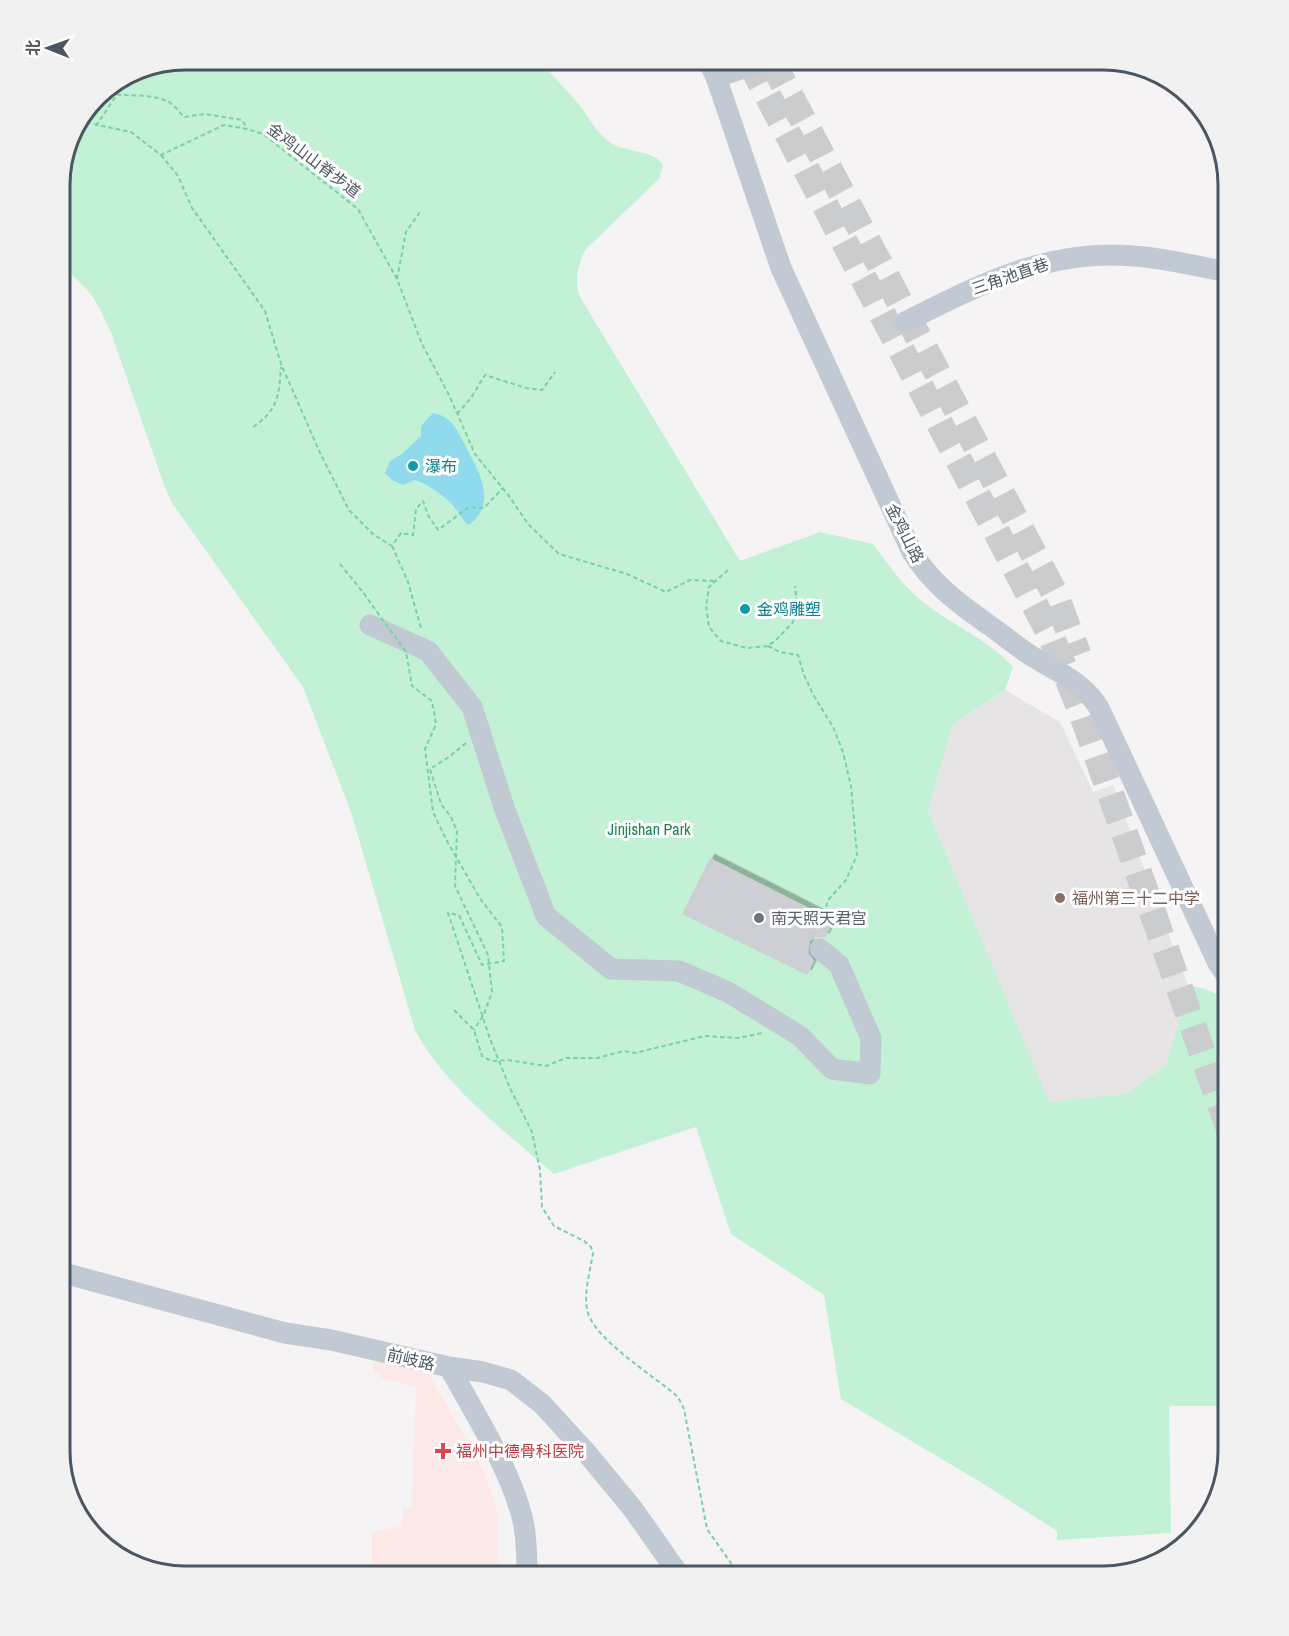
<svg xmlns="http://www.w3.org/2000/svg" width="1289" height="1636" viewBox="0 0 1289 1636" font-family="'Archivo Narrow','Noto Sans SC',sans-serif">
  <style>
    .education { fill: #e6e4e5 }
    .medical { fill: #fce8e6 }
    .green { fill: #c3f1d5 }
    .water { fill: #90daee }
    .building { fill: #cdcfd5; filter: url(#shadow) }
    .lines { fill: none; stroke-linecap: round; stroke-linejoin: round }
    .major-tunnel { stroke: #caccce; stroke-width: 27; stroke-dasharray: 27 14; stroke-linecap: butt }
    .path { stroke: #7ad0a6; stroke-width: 2; stroke-dasharray: 4.5 3; stroke-linecap: butt }
    .minor { stroke: #c1cad2; stroke-width: 21 }
    .path-bridge { stroke: #7ad0a6; stroke-width: 2; stroke-dasharray: 4.5 3; stroke-linecap: butt }
    .culture-dot { fill: #0f9aa8; stroke: #fff; stroke-width: 2 }
    .education-dot { fill: #8d6e63; stroke: #fff; stroke-width: 2 }
    .worship-dot { fill: #6b7280; stroke: #fff; stroke-width: 2 }
    .health-dot { fill: #e0444e; stroke: #fff; stroke-width: 2 }
    .labels { text-anchor: middle; stroke-width: 6; stroke-linejoin: round; paint-order: stroke }
    .street-label { font-size: 16px; fill: #4a5661; stroke: #fff }
    .culture-label { font-size: 16px; fill: #0d838f; stroke: #fff; text-anchor: start }
    .park-label { font-size: 16px; fill: #17864f; stroke: #fff }
    .education-label { font-size: 16px; fill: #785e54; stroke: #fff; text-anchor: start }
    .worship-label { font-size: 16px; fill: #5b616d; stroke: #fff; text-anchor: start }
    .health-label { font-size: 16px; fill: #be3a42; stroke: #fff; text-anchor: start }
    .rim { fill: none; stroke: #4a5661; stroke-width: 3 }
  </style>
  <defs>
    <filter id="shadow"><feDropShadow dx="4.5" dy="-4.5" stdDeviation="0" flood-color="#0004"/></filter>
  </defs>
  <rect width="100%" height="100%" fill="#f5f3f3"/>
  <path class="education" d="M1005 690 1060 722 1093 792 1113 785 1188 986 1167 1064 1126 1094 1049 1103 928 810 953 724Z"/>
  <path class="medical" d="M375 1359 429 1374 484 1471 496 1507 498 1524 497 1576H372V1532L402 1526 403 1507H412L416 1387 379 1377V1374L373 1373Z"/>
  <path class="green" d="M185 60H538C551 74 564 87 576 101 590 117 597 137 617 146 630 152 657 152 663 165L659 179 586 249 582 256 577 274V287L580 297 740 561 820 532 873 544C888 564 902 585 922 601 951 625 988 639 1013 667L1005 690 953 724 928 810 1049 1102 1126 1094 1167 1064 1188 986C1204 986 1217 994 1229 1003V1398L1223 1406H1169L1171 1533 1057 1540V1531L982 1483 841 1399 824 1295 731 1234 696 1127 554 1174C504 1130 447 1089 415 1030L351 812 303 687 172 503 164 485 112 335 101 311 91 294 60 263V177L73 130 102 91 138 69Z"/>
  <path class="water" d="M433 413C454 417 458 432 467 449 480 473 497 504 469 525 462 521 461 515 456 509 446 497 430 485 415 480L403 485 392 480 385 473 390 461 402 454 421 436V426Z"/>
  <path class="building" d="M710 858 834 921 825 938 816 937 810 941 808 953 814 961 807 975 682 914Z"/>
  <g class="lines">
    <path class="major-tunnel" d="M749 60 1050 634 1083 716 1229 1128
      M771 60 1055 594 1078 655"/>
    <path class="path" d="M102 92C123 98 146 92 167 101 173 103 179 112 184 117L205 114 242 120 247 128
      M79 121 131 132 161 155 224 125 247 129 263 134 358 209 397 279 422 344 449 395 475 454 509 496 528 524 559 554 627 574 666 592 690 580 716 581
      M96 126 116 96
      M161 155 178 176 192 208 265 311 281 364 321 455 349 510 373 534 392 546 401 533 413 535 416 509 423 501 429 517 438 530 469 507 484 508 503 488
      M397 279 406 232 420 212
      M457 414 471 398 485 375 526 388 542 390 555 372
      M253 427C278 410 279 396 281 367
      M392 546 408 582 421 628
      M728 570 709 587 706 606 709 627 721 641 747 648 768 646 777 639 793 622 798 610 795 586
      M768 646 780 652 798 655 804 675 814 696 833 727 843 752 851 786 857 855 846 880 829 899 823 915 834 921 828 933
      M466 743 449 757 430 769 441 804 451 817 457 831 455 886 488 955 492 992 484 1014 474 1030
      M454 1010 474 1030 482 1056 491 1061 508 1060 546 1066 566 1058H597L624 1051 635 1053 705 1036 739 1038 762 1033"/>
    <path class="minor" d="M708 60 716 77 781 268 912 552C932 584 959 604 989 625 1003 635 1016 646 1030 655 1055 671 1084 682 1099 708L1218 963 1229 979
      M716 77 769 60
      M905 322C979 285 1048 248 1134 256 1166 258 1198 267 1229 272
      M370 625 428 651 472 707 505 810 546 916 611 969 679 971 728 992 800 1036 832 1069 870 1074 871 1038 839 965 820 949
      M60 1272 285 1333 331 1340 449 1367 483 1372 511 1380 542 1404 585 1451 633 1509 680 1576
      M449 1367C474 1412 512 1472 523 1521 527 1539 527 1558 527 1576"/>
    <path class="path-bridge" d="M340 564 362 591 406 652 412 686 432 701 436 724 425 749 433 812 448 843 481 900 502 927 504 961 482 965 459 915 448 913 490 1039 510 1088 532 1132 540 1170 542 1207 554 1226 584 1241 591 1247 593 1254C590 1271 584 1292 587 1309 591 1338 656 1377 678 1397L684 1409 707 1529 740 1576"/>
  </g>
  <g class="culture-dot">
    <circle cx="413" cy="466" r="6"/>
    <circle cx="745" cy="609" r="6"/>
  </g>
  <circle class="education-dot" cx="1060" cy="898" r="6"/>
  <circle class="worship-dot" cx="759" cy="918" r="6"/>
  <path class="health-dot" d="M440 1442h6v6h6v6h-6v6h-6v-6h-6v-6h6z"/>
  <g class="labels">
    <g class="street-label">
      <text transform="translate(314 160) rotate(37)" y="6">金鸡山山脊步道</text>
      <text transform="translate(1010 276) rotate(-19)" y="6">三角池直巷</text>
      <text transform="translate(905 533) rotate(63)" y="6">金鸡山路</text>
      <text transform="translate(411 1359) rotate(13)" y="6">前岐路</text>
    </g>
    <g class="culture-label">
      <text x="425" y="472">瀑布</text>
      <text x="757" y="615">金鸡雕塑</text>
    </g>
    <g class="park-label">
      <text x="649" y="835">Jinjishan Park</text>
    </g>
    <g class="education-label">
      <text x="1072" y="904">福州第三十二中学</text>
    </g>
    <g class="worship-label">
      <text x="771" y="924">南天照天君宫</text>
    </g>
    <g class="health-label">
      <text x="456" y="1457">福州中德骨科医院</text>
    </g>
  </g>
  <path d="M0 0H1289V1636H0ZM185 70H1103A115 115 0 0 1 1218 185V1451A115 115 0 0 1 1103 1566H185A115 115 0 0 1 70 1451V185A115 115 0 0 1 185 70Z" fill="#f1f1f2" fill-rule="evenodd"/>
  <path class="rim" d="M185 70H1103A115 115 0 0 1 1218 185V1451A115 115 0 0 1 1103 1566H185A115 115 0 0 1 70 1451V185A115 115 0 0 1 185 70Z"/>
  <g transform="translate(48 48) rotate(271)" stroke="#ffffff" stroke-width="4.5" paint-order="stroke">
  <path d="M0-4.5L10 22L0 15L-10 22Z" fill="#4a5661"/>
  <text y="-9" font-size="16" font-weight="bold" text-anchor="middle" fill="#4a5661">北</text>
  </g>
</svg>
